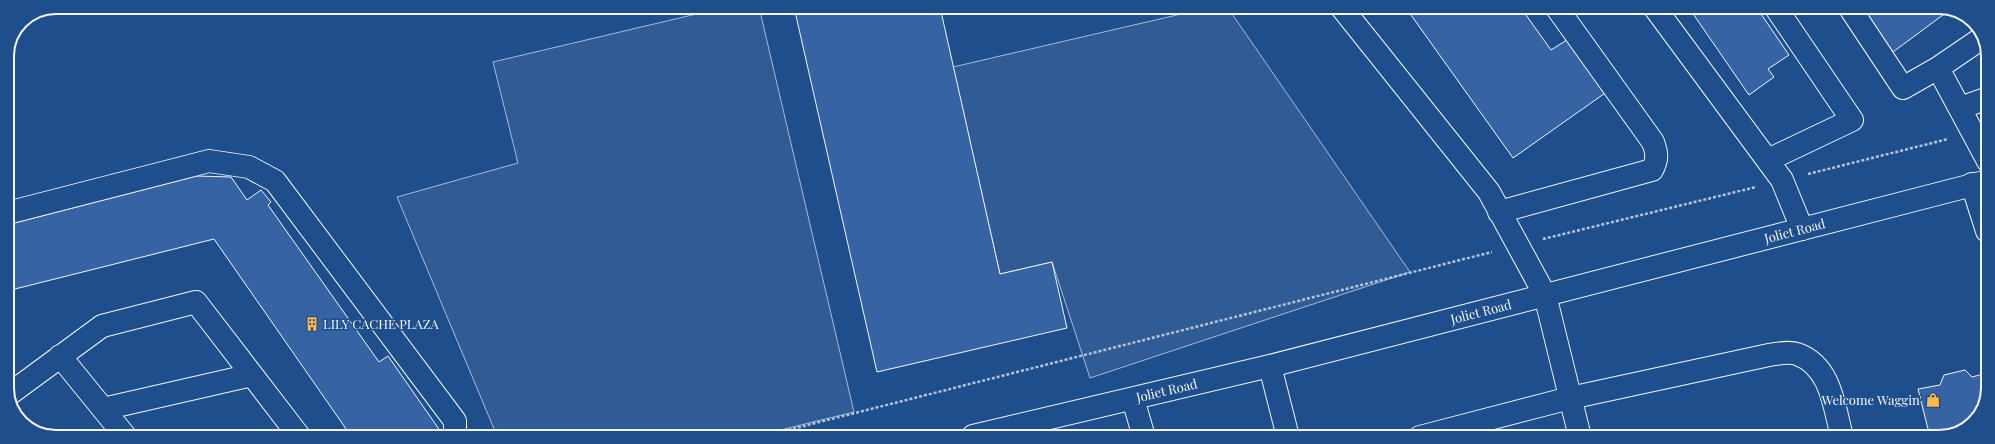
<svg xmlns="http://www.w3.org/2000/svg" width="1995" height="444" viewBox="0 0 1995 444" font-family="'Playfair Display',serif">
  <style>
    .parking { fill: #305b95; stroke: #a8bbd7 }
    .building { fill: #3563a3; stroke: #f2f6ff }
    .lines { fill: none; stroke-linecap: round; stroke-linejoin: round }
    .minor-casing { stroke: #f2f6ff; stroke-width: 24 }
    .major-casing { stroke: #f2f6ff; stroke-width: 24 }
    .path { stroke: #b3c4dc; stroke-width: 2.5; stroke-dasharray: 3 2; stroke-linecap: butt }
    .minor { stroke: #1f4e8c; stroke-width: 22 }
    .major { stroke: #1f4e8c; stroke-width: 22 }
    .labels { text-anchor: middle; stroke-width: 3; stroke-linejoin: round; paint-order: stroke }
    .street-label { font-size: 13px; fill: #f2f6ff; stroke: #1f4e8c }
    .poi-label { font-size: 13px; fill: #f2f6ff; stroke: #1f4e8c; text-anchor: start }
    .rim { fill: none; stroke: #f2f6ff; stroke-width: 2 }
  </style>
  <rect width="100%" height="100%" fill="#1f4e8c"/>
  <path class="parking" d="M726 7H759L854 412 756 436H497L397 197 518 163 493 62Z
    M1207 8H1228L1410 272 1090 378 1052 262 1000 274 953 67Z"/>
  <path class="building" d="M794 7H940L1000 274 1052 262 1067 328 877 372Z
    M1406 8H1521L1551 50 1570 38 1608 91 1513 158Z
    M1689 8H1757L1789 55 1768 69 1774 77 1749 95Z
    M1861 8H1949L1951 9 1893 52Z
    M197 176 231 177 247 200 261 190 271 202 268 205 379 362 388 356 441 432 435 436H351L214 239 7 291V225Z
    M1965 370 1972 377 1987 373V398L1969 427 1940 437H1930L1918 389 1940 385 1944 375Z"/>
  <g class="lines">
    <defs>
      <path id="minor" d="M1342 8 1489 192 1545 295 1580 437
        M1655 8 1782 180 1802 229
        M1850 8 1903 88 1938 68 1988 161
        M1938 68 1982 38
        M1960 108 1988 98
        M1768 160 1852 120 1776 8
        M1972 184 1987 231
        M1499 212 1652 170C1658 159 1657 153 1653 142L1557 8
        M7 213 209 161 249 167 275 181 455 421V436
        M60 356 125 436
        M1270 366 1288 437
        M8 395 102 326 196 302 299 436
        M1133 399 1144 437
        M103 409 252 375
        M1420 437 1570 398 1769 355C1777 354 1789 351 1797 354 1831 366 1834 406 1842 437"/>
      <g id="major">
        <path id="s1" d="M973 436 1270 366 1988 181"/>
      </g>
    </defs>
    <use href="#minor" class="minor-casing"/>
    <use href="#major" class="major-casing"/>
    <path class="path" d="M1808 174 1948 139
      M1543 239 1756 187
      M764 436 1492 252"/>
    <use href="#minor" class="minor"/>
    <use href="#major" class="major"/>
  </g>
  <defs>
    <symbol id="building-bare" viewBox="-9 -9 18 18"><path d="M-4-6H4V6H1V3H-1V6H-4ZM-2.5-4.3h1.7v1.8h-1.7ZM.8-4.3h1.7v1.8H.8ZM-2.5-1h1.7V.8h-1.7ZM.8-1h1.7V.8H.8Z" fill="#ffb74d" stroke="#1f4e8c" stroke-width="2.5" paint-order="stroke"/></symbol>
    <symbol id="shop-bare" viewBox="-9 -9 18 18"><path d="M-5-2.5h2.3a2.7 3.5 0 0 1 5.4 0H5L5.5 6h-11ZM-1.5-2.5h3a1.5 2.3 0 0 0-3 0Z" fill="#ffb74d" stroke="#1f4e8c" stroke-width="2.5" paint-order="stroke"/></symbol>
  </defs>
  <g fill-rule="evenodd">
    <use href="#building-bare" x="302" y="314" width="20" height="20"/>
    <use href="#shop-bare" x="1923" y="390" width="20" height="20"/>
  </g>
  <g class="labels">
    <g class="street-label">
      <text dy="5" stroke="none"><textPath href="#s1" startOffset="847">Joliet Road</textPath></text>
      <text dy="5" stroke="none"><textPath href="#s1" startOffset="523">Joliet Road</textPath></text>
      <text dy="5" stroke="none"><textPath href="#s1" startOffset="199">Joliet Road</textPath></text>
    </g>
    <g class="poi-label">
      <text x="323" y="329">LILY CACHE PLAZA</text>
      <text x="1922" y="405" text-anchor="end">Welcome Waggin'</text>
    </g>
  </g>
  <path d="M0 0H1995V444H0ZM56 14H1939A42 42 0 0 1 1981 56V388A42 42 0 0 1 1939 430H56A42 42 0 0 1 14 388V56A42 42 0 0 1 56 14Z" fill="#1f4e8c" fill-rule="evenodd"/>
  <path class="rim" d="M56 14H1939A42 42 0 0 1 1981 56V388A42 42 0 0 1 1939 430H56A42 42 0 0 1 14 388V56A42 42 0 0 1 56 14Z"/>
</svg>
